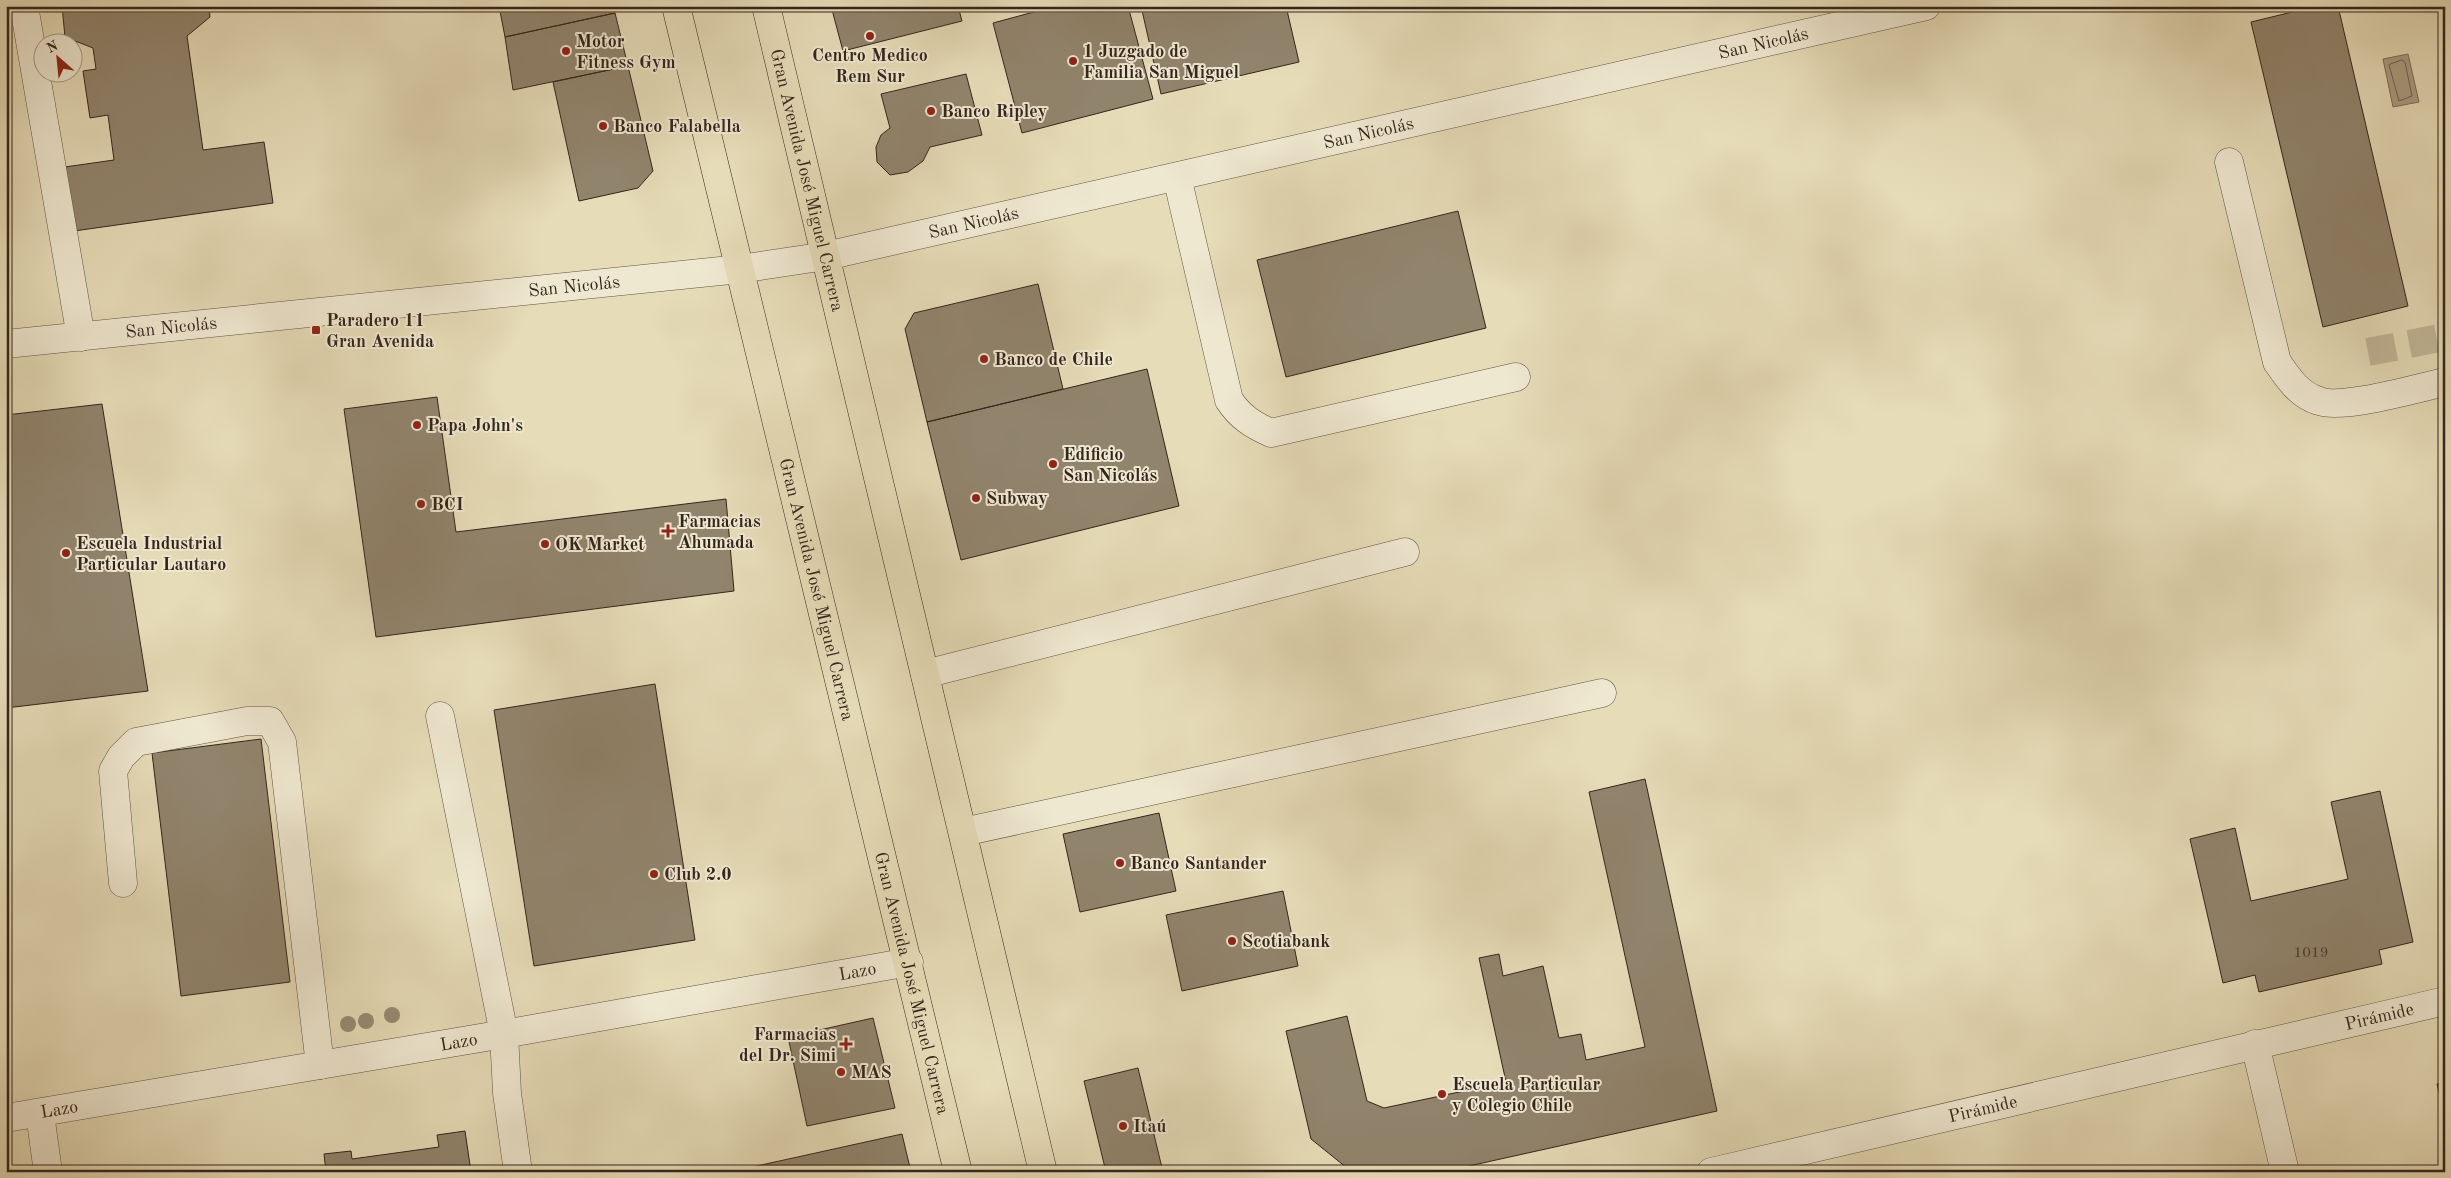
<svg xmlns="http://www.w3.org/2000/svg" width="2451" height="1178" viewBox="0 0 2451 1178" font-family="'Old Standard TT',serif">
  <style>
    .water { fill: #a99e83; stroke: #7a6e59 }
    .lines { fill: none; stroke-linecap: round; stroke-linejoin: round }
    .shore { stroke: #6e624f; stroke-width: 1 }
    .building { fill: #91846d; stroke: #34251b }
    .minor-tunnel { stroke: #c2b799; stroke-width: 28; stroke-dasharray: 28 14; stroke-linecap: butt }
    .minor-casing { stroke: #605342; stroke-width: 29 }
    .major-casing { stroke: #34251b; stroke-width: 29 }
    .minor { stroke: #efe8d1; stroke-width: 28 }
    .major { stroke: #e6dcb8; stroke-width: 28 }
    .tree { fill: #988c74 }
    .poi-dot { fill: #8f2418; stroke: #efe8d1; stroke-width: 2 }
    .labels { text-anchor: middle; stroke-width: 4; stroke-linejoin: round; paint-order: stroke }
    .number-label { font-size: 15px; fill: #4b3d30 }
    .poi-label { font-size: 18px; font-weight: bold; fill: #34251b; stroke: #efe8d1; text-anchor: start }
    .street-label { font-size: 18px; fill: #34251b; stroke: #efe8d1 }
  </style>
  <rect width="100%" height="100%" fill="#e6dcb8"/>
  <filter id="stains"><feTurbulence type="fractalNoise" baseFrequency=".004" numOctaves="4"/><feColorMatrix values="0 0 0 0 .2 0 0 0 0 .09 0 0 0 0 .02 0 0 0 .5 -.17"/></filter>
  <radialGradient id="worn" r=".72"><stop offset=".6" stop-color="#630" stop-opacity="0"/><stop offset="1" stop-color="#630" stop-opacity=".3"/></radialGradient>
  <path class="water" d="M2408 54 2419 102 2393 107 2383 59Z"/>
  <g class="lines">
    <path class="shore" d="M2402 60 2405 62 2412 96 2399 101 2389 65Z"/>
  </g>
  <path class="building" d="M62 6H209L210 17 187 36 203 150 264 142 273 203 74 231 65 167 114 160 108 115 90 118 83 71 96 69 93 48 65 37Z
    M499 6H613L615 13 505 37Z
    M831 6H958L962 21 843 51Z
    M1056 6H1128L1153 99 1022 133 993 23Z
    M1141 6H1286L1299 62 1161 94Z
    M2317 6H2338L2408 306 2323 327 2251 22Z
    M615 13 628 66 513 90 505 37Z
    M628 66 653 171 638 188 579 201 553 82Z
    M966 74 982 135 930 147 923 161 908 172 890 175 877 162 876 147 881 135 890 128 881 94Z
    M1458 211 1486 328 1286 377 1257 260Z
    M1038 284 1063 389 927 422 905 329 914 313Z
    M1147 369 1179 506 961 560 927 422Z
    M437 397 456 532 726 499 734 591 376 637 344 409Z
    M102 404 148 691 6 708V415Z
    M655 684 695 940 534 966 494 710Z
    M261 739 290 982 181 996 152 753Z
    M1645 779 1717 1111 1442 1172H1352L1311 1139 1286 1031 1347 1016 1367 1101 1384 1108 1506 1082 1479 958 1499 954 1503 976 1543 966 1559 1038 1581 1034 1586 1060 1645 1047 1589 792Z
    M2380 791 2413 942 2379 950 2382 964 2259 992 2255 975 2223 983 2190 839 2235 828 2251 901 2348 879 2331 802Z
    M1159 813 1176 891 1080 912 1063 834Z
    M1283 891 1298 966 1182 991 1166 915Z
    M873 1018 895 1108 807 1126 788 1037Z
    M1138 1068 1163 1172H1106L1084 1081Z
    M2445 1082V1118L2437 1084Z
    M465 1131 471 1172H326L324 1154 351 1151 352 1159 439 1147 437 1135Z
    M902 1134 911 1172H744L743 1169Z"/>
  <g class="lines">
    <path class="minor-tunnel" d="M2368 352 2445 337"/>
    <defs>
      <g id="minor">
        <path d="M24 6 81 337"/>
        <path d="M2229 162 2277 362C2288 378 2299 395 2319 401 2343 410 2417 388 2445 382"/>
        <path d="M1177 177 1229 400C1240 417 1253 425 1271 433L1516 377"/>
        <path id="s1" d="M6 344 740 269 826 256 1926 6"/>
        <path d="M925 674 1405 552"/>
        <path d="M440 716 504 1034 507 1093 518 1172"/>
        <path d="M963 832 1602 693"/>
        <path d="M123 883 113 771 121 757 136 742 247 721H270L282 742 320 1065"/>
        <path d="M2255 1044 2285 1172"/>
        <path d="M40 1114 48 1172"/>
        <path id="s2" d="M6 1118 504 1034 909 962"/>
        <path id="s3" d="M1711 1172 2445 1001"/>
      </g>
      <g id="major">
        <path id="s4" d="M676 6 958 1172"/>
        <path id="s5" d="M766 6 1043 1172"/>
      </g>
    </defs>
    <use href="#minor" class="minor-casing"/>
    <use href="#major" class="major-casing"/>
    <use href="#minor" class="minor"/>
    <use href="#major" class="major"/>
  </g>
  <g class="tree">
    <circle cx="392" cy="1015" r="8"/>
    <circle cx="366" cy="1021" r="8"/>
    <circle cx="348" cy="1024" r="8"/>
  </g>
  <g class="poi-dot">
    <circle cx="870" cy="36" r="5"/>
    <circle cx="566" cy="51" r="5"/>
    <circle cx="1073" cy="61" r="5"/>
    <circle cx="931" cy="111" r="5"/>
    <circle cx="603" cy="126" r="5"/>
    <rect x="311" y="325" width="10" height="10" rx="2.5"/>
    <circle cx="984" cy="359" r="5"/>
    <circle cx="417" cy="425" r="5"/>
    <circle cx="1053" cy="464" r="5"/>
    <circle cx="976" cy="498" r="5"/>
    <circle cx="421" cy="504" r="5"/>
    <path d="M665.5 523.5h5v5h5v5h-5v5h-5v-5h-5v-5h5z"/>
    <circle cx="545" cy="544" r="5"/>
    <circle cx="66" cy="553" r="5"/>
    <circle cx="1120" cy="863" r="5"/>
    <circle cx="654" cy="874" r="5"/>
    <circle cx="1232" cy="941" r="5"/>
    <path d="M843.5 1036.5h5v5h5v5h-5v5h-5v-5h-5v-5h5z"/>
    <circle cx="841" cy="1072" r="5"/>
    <circle cx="1442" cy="1094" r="5"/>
    <circle cx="1123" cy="1126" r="5"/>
  </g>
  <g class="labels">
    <g class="number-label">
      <text x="2311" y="957">1019</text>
    </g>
    <g class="poi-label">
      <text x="576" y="47">Motor<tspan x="576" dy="21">Fitness Gym</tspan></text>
      <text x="1083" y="57">1 Juzgado de<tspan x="1083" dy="21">Familia San Miguel</tspan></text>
      <text x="870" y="61" text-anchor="middle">Centro Medico<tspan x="870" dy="21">Rem Sur</tspan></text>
      <text x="941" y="117">Banco Ripley</text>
      <text x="613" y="132">Banco Falabella</text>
      <text x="326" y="326">Paradero 11<tspan x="326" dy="21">Gran Avenida</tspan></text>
      <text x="994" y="365">Banco de Chile</text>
      <text x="427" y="431">Papa John's</text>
      <text x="1063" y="460">Edificio<tspan x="1063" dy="21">San Nicolás</tspan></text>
      <text x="986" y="504">Subway</text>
      <text x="431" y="510">BCI</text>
      <text x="678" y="527">Farmacias<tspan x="678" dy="21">Ahumada</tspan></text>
      <text x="76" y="549">Escuela Industrial<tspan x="76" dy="21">Particular Lautaro</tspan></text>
      <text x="555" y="550">OK Market</text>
      <text x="1130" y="869">Banco Santander</text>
      <text x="664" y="880">Club 2.0</text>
      <text x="1242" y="947">Scotiabank</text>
      <text x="836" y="1040" text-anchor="end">Farmacias<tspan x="836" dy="21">del Dr. Simi</tspan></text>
      <text x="851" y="1078">MAS</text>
      <text x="1452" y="1090">Escuela Particular<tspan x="1452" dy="21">y Colegio Chile</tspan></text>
      <text x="1133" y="1132">Itaú</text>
    </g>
    <g class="street-label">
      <text dy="6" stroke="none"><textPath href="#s1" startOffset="1786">San Nicolás</textPath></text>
      <text dy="6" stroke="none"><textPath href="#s1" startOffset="1381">San Nicolás</textPath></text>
      <text dy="6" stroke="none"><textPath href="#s5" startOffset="179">Gran Avenida José Miguel Carrera</textPath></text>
      <text dy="6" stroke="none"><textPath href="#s1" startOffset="976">San Nicolás</textPath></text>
      <text dy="6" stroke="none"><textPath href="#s1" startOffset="571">San Nicolás</textPath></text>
      <text dy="6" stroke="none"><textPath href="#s1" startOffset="166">San Nicolás</textPath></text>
      <text dy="6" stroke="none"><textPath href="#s4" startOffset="600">Gran Avenida José Miguel Carrera</textPath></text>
      <text dy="6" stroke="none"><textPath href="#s2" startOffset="864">Lazo</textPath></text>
      <text dy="6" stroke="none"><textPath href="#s4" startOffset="1005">Gran Avenida José Miguel Carrera</textPath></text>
      <text dy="6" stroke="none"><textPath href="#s3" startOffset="686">Pirámide</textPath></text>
      <text dy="6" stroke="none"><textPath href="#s2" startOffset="459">Lazo</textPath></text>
      <text dy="6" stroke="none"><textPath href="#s3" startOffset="279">Pirámide</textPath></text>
      <text dy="6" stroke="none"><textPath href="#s2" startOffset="54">Lazo</textPath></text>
    </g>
  </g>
  <rect width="2451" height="1178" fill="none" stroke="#e6dcb8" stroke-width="25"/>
  <rect x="8" y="8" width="2436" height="1163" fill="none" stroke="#34251b" stroke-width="2.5"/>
  <rect x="12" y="12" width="2426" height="1153" fill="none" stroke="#34251b"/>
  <g transform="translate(58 58) rotate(333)"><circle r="24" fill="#efe8d1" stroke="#a49a88"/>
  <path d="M0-4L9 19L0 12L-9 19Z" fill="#8f2418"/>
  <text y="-8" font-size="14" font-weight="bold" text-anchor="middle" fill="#34251b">N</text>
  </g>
  <rect width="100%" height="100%" filter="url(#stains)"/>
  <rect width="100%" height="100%" fill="url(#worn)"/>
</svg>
